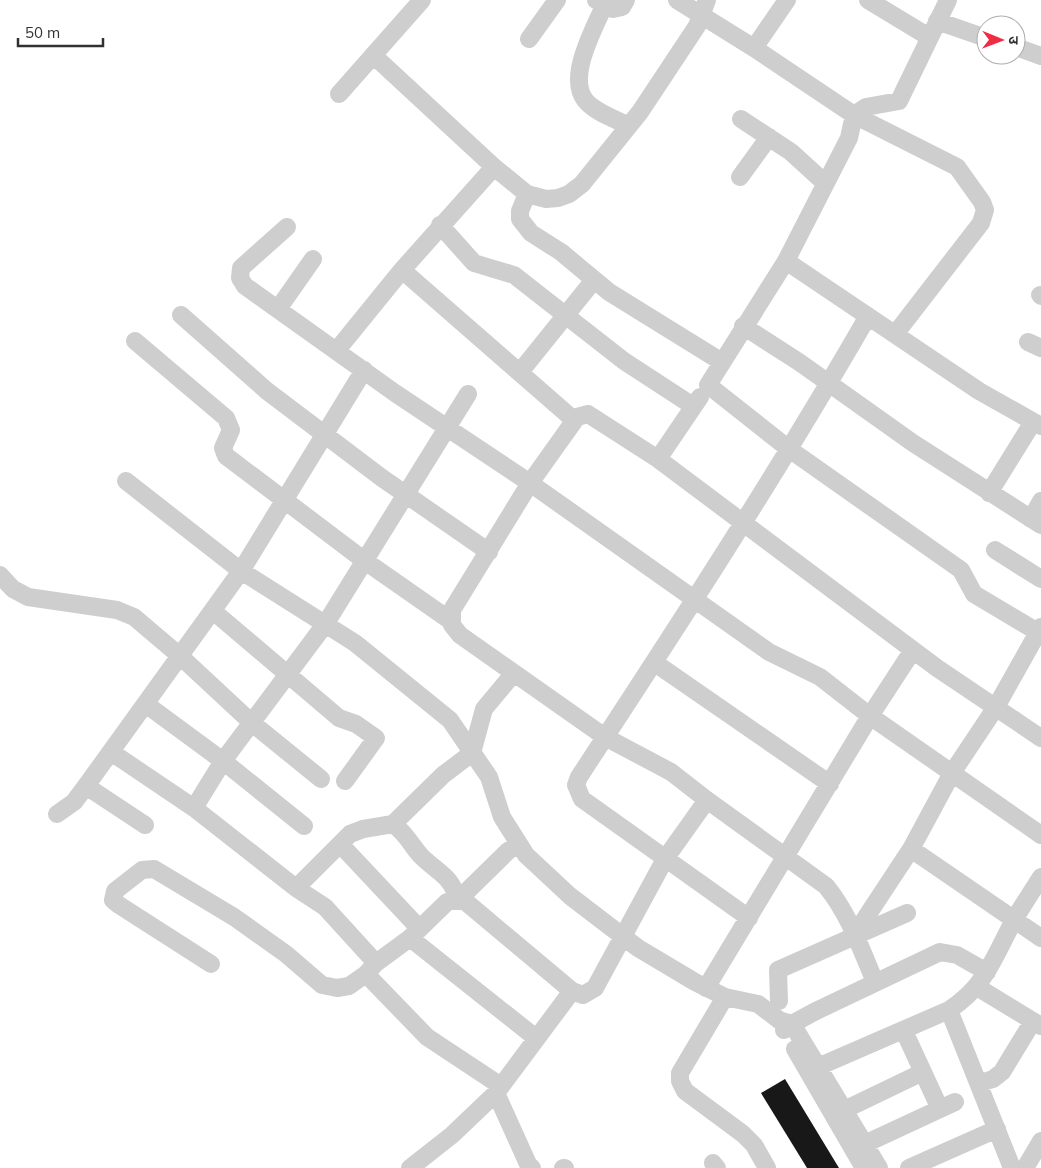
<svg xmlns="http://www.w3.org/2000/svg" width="1041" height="1168" viewBox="0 0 1041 1168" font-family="Mulish,'Noto Sans Devanagari',sans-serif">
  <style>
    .building { fill: #181818 }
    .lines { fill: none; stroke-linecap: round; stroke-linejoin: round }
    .minor { stroke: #cecece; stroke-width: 18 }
  </style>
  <rect width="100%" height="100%" fill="#fff"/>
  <path class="building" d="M785 1079 839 1168H807L761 1093Z"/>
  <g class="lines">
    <path class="minor" d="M596 0 613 9 622 7 626 0
      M677 0 754 48 854 115 849 138 786 261 708 385 789 449 961 570 974 594 1041 634
      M868 0 929 37
      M604 6C594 29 567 77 585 100 594 112 616 119 629 126
      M937 21 986 38
      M529 39 557 0
      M1016 47 1041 56
      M754 48 787 0
      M373 55 494 167 527 194 546 199 558 198 569 194 582 184 640 112 697 26 707 0
      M339 94 422 0
      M741 119 791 152 825 183
      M494 167 402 270 574 420
      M740 177 769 137
      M527 194 520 211V219L531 233 561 252 609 292 722 362
      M440 225 474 263 514 275 624 361 693 406
      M287 227 241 268 240 278 245 286 395 393 530 483 769 652 820 677 870 716 1041 835
      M786 261 979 391 1041 426
      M1040 295 1041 296
      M278 309 313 259
      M181 315 267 391 382 478 489 552
      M743 326 799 362 913 443 1041 525
      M896 333 981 223 985 210 982 202 957 167 854 115 866 107 899 101 948 0
      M135 341 226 418 231 430 223 448 226 456 365 561 451 621
      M1028 342 1041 348
      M337 350 402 270
      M520 372 594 280
      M658 459 700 397
      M126 481 241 571 355 643 450 720 489 777 502 817 526 855 570 896 638 948 695 982 725 997 758 1004 779 1020 792 1024 879 1168
      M989 493 1033 422
      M1031 519 1041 501
      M995 550 1041 579
      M0 575 13 589 28 597 117 610 134 617 180 656 252 723 321 779
      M213 611 339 718 356 724 376 738 345 781
      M655 663 830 784
      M147 705 223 761 304 826
      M111 752 194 808 296 888 325 907 376 963
      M86 786 145 825
      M707 800 671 772 605 737 460 635 452 625V610L530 483 577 417 588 414 658 459 937 668 1041 738
      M194 808 223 761 326 623 468 394
      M57 814 74 802 86 786 241 571 364 370
      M393 824C407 834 410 844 421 856 438 873 451 875 458 900
      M340 844 419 928
      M911 849 1041 938
      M296 888 350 834 363 829 393 824 443 775 472 753 484 709 514 673
      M458 900 508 851 519 844
      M749 918 582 799 576 785 579 777C678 626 777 474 868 316
      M855 934 911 849 952 773 996 707 1041 627
      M410 938 536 1038
      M211 964 119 905 113 900 115 891 142 870 154 869 234 917 286 954 322 985 337 988 349 986 366 974 376 963 410 938 447 902 458 900 466 902 572 991 583 995 595 988 665 859 707 800 826 886C849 914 861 949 875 982
      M366 974 427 1037 501 1086
      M977 987 1041 1026
      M706 988 870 716 913 650
      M725 997 680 1073V1081L685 1091 743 1134 754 1145 767 1168
      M779 1001 778 970 907 913
      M949 1010 1012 1168
      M784 1030 792 1024 814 1012 940 952 957 955 987 972
      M904 1031 940 1109
      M795 1049 864 1168
      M820 1066 949 1010C986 986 994 957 1014 920 1023 905 1032 891 1041 877
      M980 1083 993 1079 1002 1072 1033 1021
      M496 1093 528 1164 532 1168
      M844 1110 923 1072
      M856 1148 955 1102
      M713 1163 717 1168
      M410 1168 452 1135 496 1093 572 991
      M563 1168H565
      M909 1168 997 1129
      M1025 1168 1041 1141"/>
  </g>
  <g transform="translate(1001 40) rotate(91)"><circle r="24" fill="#ffffff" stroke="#adadad"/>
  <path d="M0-4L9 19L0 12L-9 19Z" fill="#ef2c41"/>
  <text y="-8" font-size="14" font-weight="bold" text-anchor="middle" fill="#313131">उ</text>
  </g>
  <path d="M18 38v8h85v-8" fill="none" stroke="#313131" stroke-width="2.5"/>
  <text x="25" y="38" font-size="15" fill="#313131" stroke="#ffffff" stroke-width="4" paint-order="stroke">50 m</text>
</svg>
